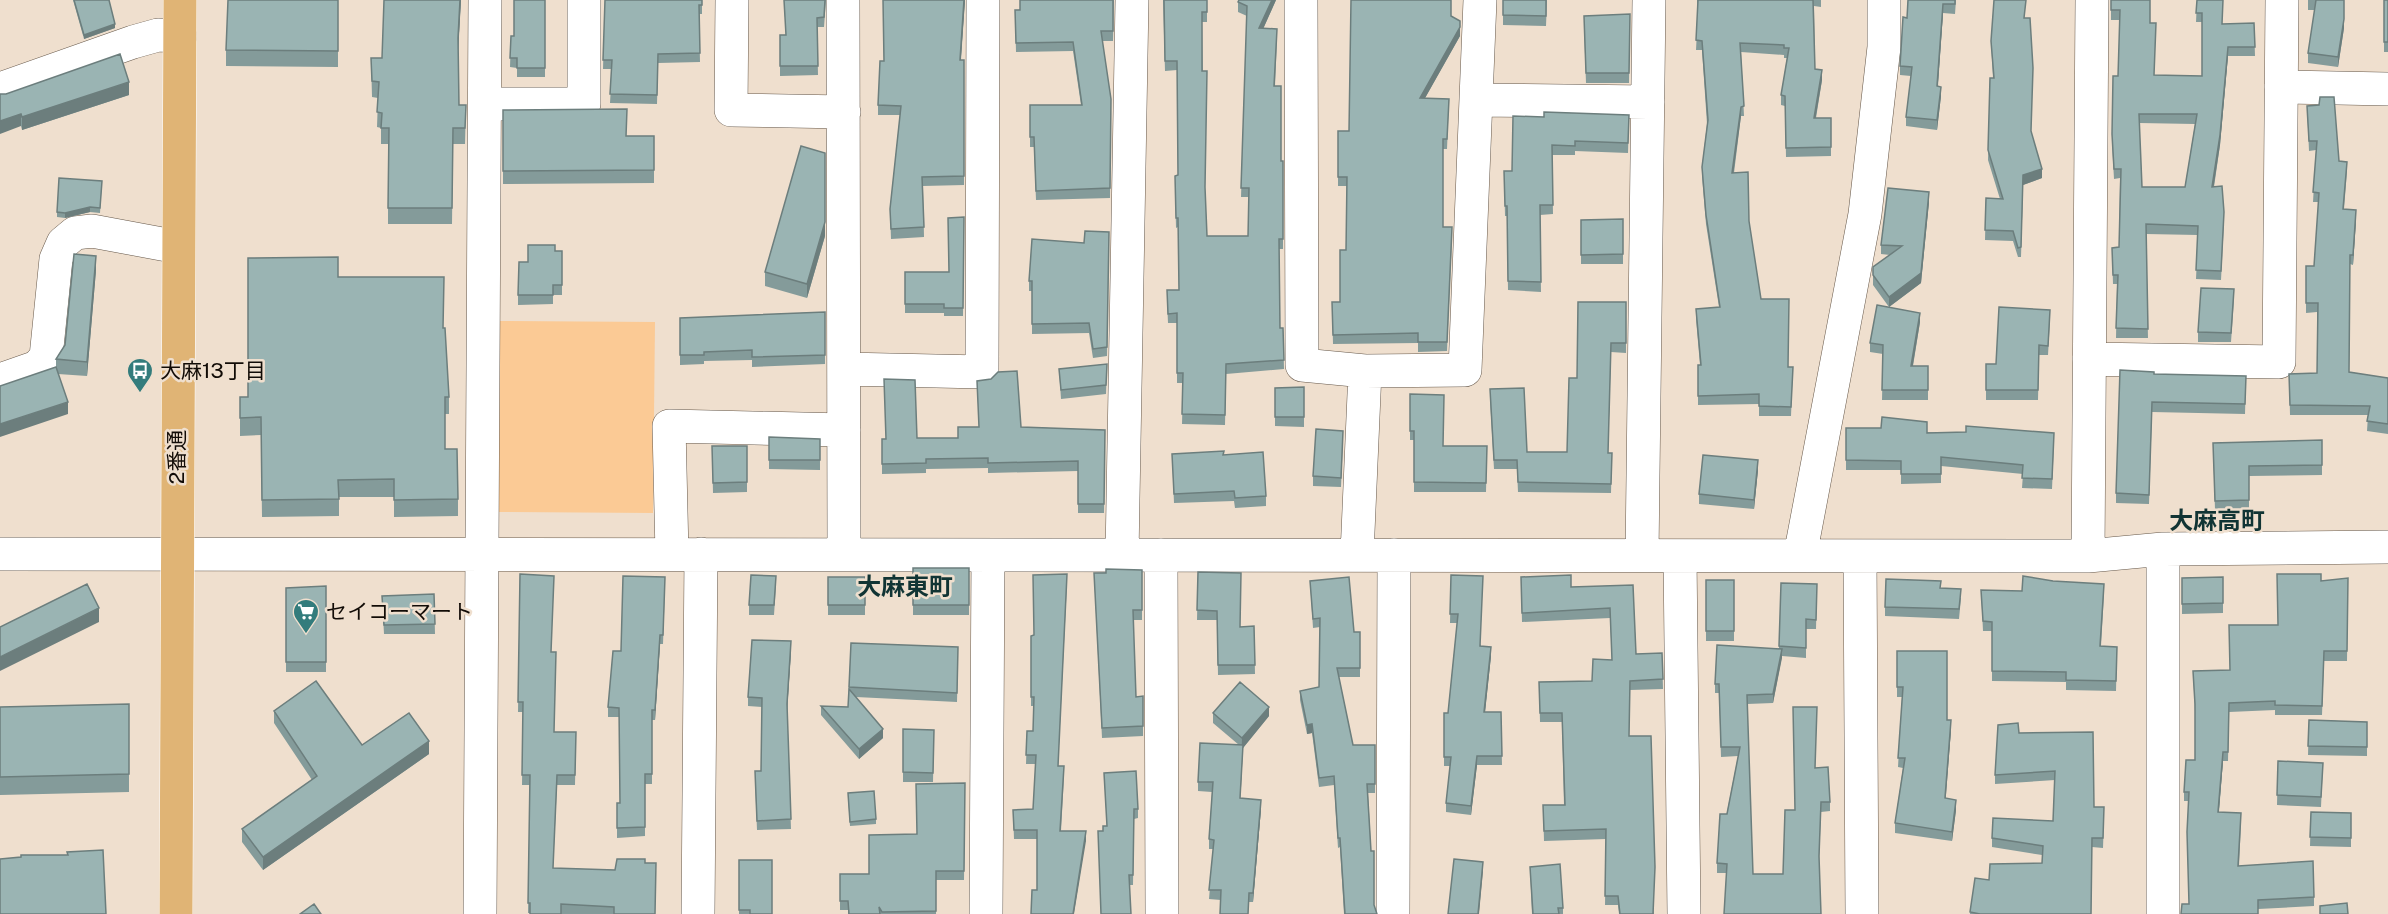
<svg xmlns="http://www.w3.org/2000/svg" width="2388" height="914" viewBox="0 0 2388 914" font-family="'Public Sans','Noto Sans JP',sans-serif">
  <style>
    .green { fill: #fbca95 }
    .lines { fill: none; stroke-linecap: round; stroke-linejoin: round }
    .minor-casing { stroke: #66584a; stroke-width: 34 }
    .major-casing { stroke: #fff; stroke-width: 34 }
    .minor { stroke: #fff; stroke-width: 33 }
    .major { stroke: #e0b475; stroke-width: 33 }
    .wall { fill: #849b9a; fill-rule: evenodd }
    .shaded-wall { fill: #6c7e7d }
    .building { fill: #9ab4b3; stroke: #6c7e7d; stroke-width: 1.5; fill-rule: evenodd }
    .labels { text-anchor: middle; stroke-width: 5; stroke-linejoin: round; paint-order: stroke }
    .poi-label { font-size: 21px; fill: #110b06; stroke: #efdfce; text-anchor: start }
    .street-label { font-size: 21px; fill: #110b06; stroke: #efdfce }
    .quarter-label { font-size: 24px; font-weight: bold; fill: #113434; stroke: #efdfce }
  </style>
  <rect width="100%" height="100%" fill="#efdfce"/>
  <path class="green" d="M492 321 655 322 653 513 490 512Z"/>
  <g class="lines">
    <defs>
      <path id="minor" d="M732 0 731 110 844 112
        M843 0 844 554
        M1301 0 1302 365 1365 371 1465 370 1480 0
        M2281 87 2388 89
        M0 89 133 42 158 35 180 36
        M1476 100 1648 102
        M486 104H584V0
        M2089 359 2279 362 2282 0
        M844 369 982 372 983 0
        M0 380 37 367 46 357 56 259 63 243 75 233 92 231 178 247
        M0 554 2088 556 2163 549 2388 547
        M672 554 669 426 844 430
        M1122 555 1132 0
        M1161 555 1162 914
        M1357 555 1365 371
        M1642 555 1649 0
        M1680 556 1684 914
        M1800 556 1865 214 1884 47V0
        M1860 556 1862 914
        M2088 556 2092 0
        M480 914 485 0
        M698 914 701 554
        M986 914 988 555
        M1393 914 1394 555
        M2163 914V549"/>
      <path id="major" d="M176 914 180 0"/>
    </defs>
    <use href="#minor" class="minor-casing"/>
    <use href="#major" class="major-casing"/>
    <use href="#minor" class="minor"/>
    <use href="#major" class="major"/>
  </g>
  <path class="wall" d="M73 0H109L115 28 84 39Z
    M338 0V67L226 66V50Z
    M461 0 458 50 459 105H466L465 144H453L452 224H388V144H381V128L377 127 378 98 372 97 371 58H382Z
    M545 0V77H517V68L510 67 511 36H514Z
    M605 0H702V14H699L700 62 658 63 657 104 610 103 612 69H603Z
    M784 0H826L824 27H817L818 75 780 76V35H786Z
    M883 0H965L961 60H964V185L923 186 924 237 891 239 890 209 900 115H878V105L884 61Z
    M1114 0 1113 41H1102L1111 99 1110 198 1036 200 1034 147H1030V105H1081L1073 51 1016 52 1015 10Z
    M1163 0H1207V22H1202L1205 190 1207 236H1248L1249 197H1241L1247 16 1238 12V2L1276 0 1263 29 1277 39 1275 86 1281 161H1283V249H1279L1280 328H1283L1284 369 1226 374 1225 425 1182 424 1183 383H1177V323H1168L1167 300 1179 290 1178 227 1176 228 1175 185 1178 175 1177 70 1165 71Z
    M1503 0H1547L1546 26 1503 25Z
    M1697 0H1821V7L1814 6 1815 69 1822 80 1816 118H1831V156L1786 157 1785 106 1781 105V95L1787 58H1784V55L1741 52 1744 116H1741L1734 173 1749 221 1761 299 1788 367H1793L1791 416H1759V404L1698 405V365H1700L1696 319V309L1719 307 1706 224 1702 176V167L1707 124 1702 50H1696L1698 10Z
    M1908 0H1956L1955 14 1943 13 1938 86 1941 96 1937 130 1906 126V117L1911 76 1900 75V66L1907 18Z
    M2111 0 2150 23 2154 75 2202 76V22H2196L2197 0 2223 24 2254 23 2255 56H2228L2220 145 2214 187 2224 222 2221 280 2196 279 2198 235 2146 234 2148 338H2116L2117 284H2113L2112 248 2119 247 2120 178 2114 179 2112 143 2118 76 2120 20H2111ZM2139 123 2195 124 2185 187H2142Z
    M2308 0H2344V28L2338 67 2308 63V53L2315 10H2308Z
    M2384 0H2388V52H2384Z
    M1630 14 1629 83H1586L1584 26Z
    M1451 16 1460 36 1425 98 1449 99 1447 149H1443V227L1452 237 1447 351 1418 352V343L1333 344 1332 302H1340L1346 250 1347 186H1338V131H1349Z
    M2025 18 2031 132 2042 178 2023 185 2021 257H2018L2013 241 1985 240 1986 198 2000 199 1988 160 1990 78H1993L1991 41Z
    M0 94 129 95 22 130 21 126Z
    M2307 106 2339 161 2347 171 2344 209 2356 220 2353 265 2350 264 2349 372 2388 378V434L2367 431 2368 415H2290L2289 374 2317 373V312L2306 313V266H2314L2319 202H2313L2316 150 2309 151Z
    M503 110 627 136H654V183L503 184Z
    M1629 115 1628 153 1575 151V155H1552L1553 214 1540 215 1541 292 1508 290 1507 216H1505L1504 171H1512L1544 117Z
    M102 181 100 213 90 212 65 218 57 217V212Z
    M1929 202 1921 283 1889 307 1873 285V267L1890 255 1881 254V245Z
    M964 217 963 316H944V313H905V272H949Z
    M1623 219V264H1581V220Z
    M1109 232 1107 356 1093 358 1089 333 1032 334V291H1029V281L1084 243Z
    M825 236 807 298 765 286V272Z
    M562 251V295H553V304L518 305V295L528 262Z
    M96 270 87 376 58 374 68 414 56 369V359L65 345Z
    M338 277 444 328 449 397V414H445V449L458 499V516L394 517V497H339V516L262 517 261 435 240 436V397H248Z
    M2234 299 2231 342H2198V332Z
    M1626 302V353L1611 352 1608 453H1612L1611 493 1518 492 1517 469H1494L1490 399 1527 452H1567L1577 378Z
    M825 312V364L752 367V360L704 361V364L680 365V318Z
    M2050 320 2048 355H2039L2038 400H1986V364H1996Z
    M1920 322 1913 366H1928V400H1882L1883 354 1870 352V343Z
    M1107 364 1106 394 1061 399 1059 369Z
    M2154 374 2246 376 2245 414 2152 412 2149 504 2116 503V493Z
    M977 381 1021 427 1105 430 1104 513H1078V471L988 473V468L926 469V473L882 474V439L958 438 979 427Z
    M1304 387V427L1275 426V388Z
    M1410 394 1443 446H1487L1486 492H1414V440H1410Z
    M1846 428 1927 432 2054 442 2052 489 2022 488 2023 474 1941 466V483L1901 484V470H1846Z
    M769 437 820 439V470L769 469Z
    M1343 440 1341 487 1313 486V476Z
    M2322 440V475L2249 476V509L2215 510 2213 443Z
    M712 446H747V492L713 493Z
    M1172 454 1223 455 1266 496V506L1235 508 1234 501 1174 503Z
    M1758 470 1754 509 1699 504V494Z
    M913 568H969V615H913Z
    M1142 570V620H1133L1136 697 1143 696V736L1102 738 1094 573Z
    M1198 572 1240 627 1254 626 1255 674 1218 675 1217 620H1197Z
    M520 574 551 652 554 732H576L575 785H557L553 868 615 870 645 863 655 914H530V913H528L530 785H522L523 712H518Z
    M1451 575 1481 646 1491 656 1485 712H1501L1502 765H1477L1471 815 1446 812V803L1450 766H1444V713H1448L1457 623H1450Z
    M828 577H865V615H828Z
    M1521 577 1571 587 1633 585 1636 654 1662 653 1663 689 1630 690 1629 736 1654 914H1619L1618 905H1605L1606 839 1544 841 1543 805H1564L1562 722H1540L1539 682 1592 681 1612 660 1610 618 1522 622Z
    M2223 577V613L2182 614V578Z
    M2348 578 2347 661H2324L2322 715H2275V710L2229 712 2228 761H2223L2219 812 2241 823 2239 866 2314 897V906L2258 909 2189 904V801H2184V792L2195 760V712L2193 671 2230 670 2278 625 2321 581Z
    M1706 580H1734V641H1706Z
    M1310 581 1354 632H1360V677H1339L1353 745H1375V793H1368L1374 905 1377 914H1344L1340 847 1338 848 1334 785 1319 787 1312 733 1307 734 1300 700V691L1319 687 1320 627 1313 628Z
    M1067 583 1058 766 1064 776 1061 831 1086 841 1037 890V839H1014L1013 810 1033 809 1036 764H1026L1027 731H1033L1034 706H1031V636L1034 635Z
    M1817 584 1816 629H1806V658L1782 656 1773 703 1747 704 1753 874H1783L1795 810 1816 768 1830 802V811L1821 812 1819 861 1821 914 1726 873H1717V863L1738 756 1721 757 1719 693H1715V684L1779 648V646Z
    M776 585 774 615H749V605Z
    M326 586V672H286V588Z
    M665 587 663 644H660L655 720H652V784H645V836L617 838V803H620L619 717H608V707L621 651Z
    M1941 588 1961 598 1959 619 1885 616V607Z
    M1981 590 2104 594 2101 646 2117 647 2116 691 2066 690V682L1992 681V631H1983Z
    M434 594 435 634H384L382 596Z
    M851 643 958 656 957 702 856 697 883 738 859 759 821 715V706L848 707Z
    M791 651 787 710 791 829 757 830 755 780 761 771 762 707 748 706V697Z
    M1897 651 1947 720 1951 730 1945 799 1956 810 1952 841 1895 833V823L1903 768 1898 767 1902 697H1897Z
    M129 704V792L0 795V707Z
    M274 711 362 745 429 754 263 870 242 842V829L312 780 274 723Z
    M1213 713 1269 716 1243 748 1240 798 1261 809 1253 902H1249L1248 914H1220L1221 900 1209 899 1213 849H1209V839L1212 792 1198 791V782L1239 745 1213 723Z
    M2309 720 2367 722V756L2308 755Z
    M903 729 934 730 933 782H903Z
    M2019 733 2104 817 2103 848 2092 847 2091 914H1970L1975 878 1989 880 2042 863V855L1992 847V838L2053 821 2055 780 1995 784V775Z
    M2278 761 2323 763 2321 807 2277 805Z
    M1104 773 1138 809V818L1134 819 1133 885H1130L1103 831 1107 826Z
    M965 783 964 880H936V914H848V910H840V874H869L916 834Z
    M848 798 876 819V824L850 826Z
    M2311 812 2351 813V847L2310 846Z
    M739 860 772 914H739Z
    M1530 867 1563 908V914H1532Z"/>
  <path class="shaded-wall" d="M460 0H461L458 54V38Z
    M964 0H965L960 70V60Z
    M1272 0H1276L1259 38V28Z
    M1943 4V13L1937 96V86Z
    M2344 19V28L2338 67V57Z
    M1460 21V36L1420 107V98Z
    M115 24V28L84 39V35Z
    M2228 47V56L2220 145 2212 197V187Z
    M1822 70V80L1814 127V118Z
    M129 82V95L22 130V117Z
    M1941 87V96L1937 130V120Z
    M1741 107V116L1732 183V173Z
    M21 114V126L0 134V121Z
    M2042 169V178L2023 185 2021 257 2023 175Z
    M1929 192V202L1921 283 1889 307V297Z
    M90 207V212L65 218V213Z
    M2356 210V220L2353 265V255Z
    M825 222V236L807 298V284Z
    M96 256V270L87 376V362Z
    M1920 313V322L1911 376V366Z
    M68 402V414L0 437V424Z
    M1758 460V470L1754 509V500Z
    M99 608V622L0 671V657Z
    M660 635V644L655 720V710Z
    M791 641V651L787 713V704Z
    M1491 647V656L1484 722V712Z
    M1782 649V658L1773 703V694Z
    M1269 707V716L1243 748 1240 808 1242 738Z
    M1951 720V730L1945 808V798Z
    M1312 724V733L1307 734V725Z
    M883 729V738L859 759V749Z
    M429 741V754L263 870V857Z
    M2223 752V761L2218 821V812Z
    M1477 756V765L1471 815V806Z
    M1261 800V809L1253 902V893Z
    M1956 800V810L1952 841V832Z
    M1086 831V841L1074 914H1073Z
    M1483 862V871L1479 914H1478Z"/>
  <path class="building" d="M74 0H109L115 24 84 35Z
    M228 0H338V51L226 50Z
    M384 0H460L458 38 459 105H466L465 128H453L452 208H388L389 128H381L382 113 377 112 379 82 372 81 371 58H382Z
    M514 0H545V68H517V58H510L511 36H514Z
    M605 0H702V5H699L700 53 658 54 657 95 610 94 612 60H603Z
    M784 0H825L824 17 817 18 818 66H780V35H786Z
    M883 0H964L960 60H964V176L922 177 924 227 891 229 890 209 901 106 878 105 880 61H884Z
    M1020 0H1113V31H1101L1111 99 1110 188 1036 191 1034 137H1030V105H1082L1073 42 1016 43 1015 10H1020Z
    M1164 0H1207V12H1202V71H1207L1205 187 1207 236H1248L1249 188H1241L1247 6 1238 2 1239 0H1272L1259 28 1277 29 1274 86H1281V161H1283V239H1279L1280 328H1283L1284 360 1226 364 1225 415 1182 414 1183 373H1177V313L1168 314 1167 290H1179L1178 218H1176L1175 176 1178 175 1177 61H1165Z
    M1351 0H1451V16L1460 21V27L1420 98 1449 99 1447 139H1443V227H1452L1447 342H1418V333L1333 335 1332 302H1340V250H1346L1347 177H1338V131H1349Z
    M1503 0H1546V16L1503 15Z
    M1698 0H1813L1815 69 1822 70 1814 118H1831V147L1786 148 1785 96 1781 95 1789 48H1784V45L1740 43 1744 106 1741 107 1732 173 1748 172 1749 221 1761 299H1789L1788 367H1793L1791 407 1759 406V394L1698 396V365H1701L1696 309 1720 307 1706 215 1702 167 1708 120 1702 41 1696 40Z
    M1908 0H1955V4H1943L1937 86 1941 87 1937 120 1906 117 1912 67 1900 66 1903 17 1907 18Z
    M1994 0H2026L2024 18H2030L2033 68 2031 131 2042 169 2023 175 2021 247 2018 248 2013 231 1985 230 1986 198 2003 199 1988 150 1990 78H1994L1991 41Z
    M2111 0H2150V23H2156L2154 75 2202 76V13H2196L2197 0H2223L2222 24 2254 23 2255 47H2228L2220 135 2212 187 2222 186 2224 212 2221 271 2196 270 2198 226 2146 224 2148 329 2116 328 2118 275H2113L2112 248 2119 247 2121 169H2114L2112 134 2113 76H2118L2120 10H2111ZM2139 114H2197L2185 187H2142Z
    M2316 0H2344V19L2338 57 2308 53Z
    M2384 0H2388V42H2384Z
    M1630 14 1629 73H1586L1584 16Z
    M120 54 129 82 22 117 21 114 0 121V94H6Z
    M2320 97H2334L2339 161 2347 162 2343 209 2356 210 2353 255H2350L2349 372 2388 378V424L2367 421 2370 406 2290 405 2289 374 2317 373 2318 303H2306V266H2314L2319 193 2313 192 2317 141H2309L2307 106 2319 105Z
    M627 109 626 136H654V170L503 171V110Z
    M1544 112 1629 115 1628 143 1575 141V146L1552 145 1553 205H1540L1541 282 1508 281 1507 206H1505L1504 171H1512L1513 116 1544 117Z
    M801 146 825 153V222L807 284 765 272Z
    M59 178 102 181 100 208 90 207 65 213 57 212Z
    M1888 188 1929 192 1921 273 1889 297 1873 275V267L1902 246 1881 245Z
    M964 217 963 308H944V304H905V272H949L948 218Z
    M1623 219V254L1581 255V220Z
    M1085 231 1109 232 1107 347 1093 349 1089 323 1032 324V281H1029L1032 239 1084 243Z
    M528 245H555V251H562V285H553V295H518L519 262H528Z
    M74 254 96 256 87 362 56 359 65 345Z
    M338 257V277H444L443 328H445L449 397H445V449H457L458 499 394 500V479L338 480 339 499 262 500 261 417 240 418V397H248V258Z
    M2201 288 2234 289 2231 333 2198 332Z
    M1578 302H1626V343H1611L1608 453H1612L1611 484 1518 482 1517 460H1494L1490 389 1524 388 1527 452H1567L1569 378H1577Z
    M1877 305 1920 313 1911 366H1928V390H1882L1883 345 1870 343Z
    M1999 307 2050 310 2048 346 2039 345 2038 390H1986V364H1996Z
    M825 312V355L752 357V350L704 352V355H680V318Z
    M1107 364 1106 385 1061 390 1059 369Z
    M56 367 68 402 0 424V386Z
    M2120 370 2154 372V374L2246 376 2245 404 2152 402 2149 495 2116 493Z
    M1017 371 1021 427 1105 430 1104 504H1078V461L988 463V458L926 459V463L882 464V439H886L884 379 915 380 917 438H958V427H979L977 381 991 379 998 372Z
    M1304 387V417H1275V388Z
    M1410 394 1444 395 1443 446H1487L1486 483 1414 482V431H1410Z
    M1882 417 1927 422V433L1966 432V426L2054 433 2052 479 2022 478 2023 465 1941 457V474H1901V461L1846 460V428H1881Z
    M1316 429 1343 431 1341 478 1313 476Z
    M769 437 820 439V460H769Z
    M2322 440V465L2249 466V500L2215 501 2213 443Z
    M712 446H747V482L713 483Z
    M1224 451 1223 455 1263 452 1266 496 1235 498 1234 491 1174 494 1172 454Z
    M1703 455 1758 460 1754 500 1699 494Z
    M913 568H969V605H913Z
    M1106 569 1142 570V610H1133L1136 697 1143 696V726L1102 728 1094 573H1106Z
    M1198 572 1241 573 1240 627 1254 626 1255 665H1218L1217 611 1197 610Z
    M520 574 554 576 551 652H556L554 732H576L575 775H557L553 868 615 870 617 859H645V863H656L655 914H614V907L561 904V914H530V903H528L530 775H522L523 702H518Z
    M1067 574 1058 766H1064L1060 831H1086L1073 914H1031L1032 890H1037V830H1014L1013 810 1033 809 1036 755H1026L1027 731H1033L1034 697H1031V636L1034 635 1033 575Z
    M2277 574H2321V581L2348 578 2347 651H2324L2322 706 2275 705V701L2229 703 2228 752H2223L2218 812 2241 813 2238 866 2313 861 2314 897 2258 900V914H2181L2182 904H2189L2187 832 2189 792H2184L2186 760H2195V704L2193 671 2230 670 2229 625H2278Z
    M751 575 776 576 774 605H749Z
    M1451 575 1483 576 1480 646 1491 647 1484 712H1501L1502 756H1477L1471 806 1446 803 1451 757H1444V713H1448L1458 614H1450Z
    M1571 575V587L1633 585 1636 654 1662 653 1663 679 1630 681 1629 736H1651L1655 867 1653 914H1620L1618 896H1605L1606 829 1544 831 1543 805H1565L1562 713H1540L1539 682 1592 681 1593 659 1612 660 1610 608 1522 613 1521 577Z
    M623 576 665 577 663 635H660L655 710H652V774H645V827L617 828V803H620L619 708 608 707 613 651H621Z
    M2023 576 2053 581 2104 584 2100 646 2117 647 2116 681 2066 680V672L1992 671V622L1983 621 1981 590 2022 591Z
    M828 577H865V605H828Z
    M1349 577 1354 632H1360V668H1337L1353 745H1375V784H1367L1371 851H1374V905L1377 914H1345L1340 838H1338L1334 776 1319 778 1312 724 1307 725 1300 691 1319 687 1320 618 1313 619 1310 581Z
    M2223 577V603L2182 604V578Z
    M1886 579 1941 581 1940 588 1961 589 1959 609 1885 607Z
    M1706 580H1734V631H1706Z
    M1781 583 1817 584 1816 620 1806 619V648L1779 646Z
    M87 584 99 608 0 657V627Z
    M326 586V662H286V588Z
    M434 594 435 624 384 625 382 596Z
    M752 640 791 641 787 704 791 819 757 821 755 771H761L762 698 748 697Z
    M851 643 958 647 957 693 849 687Z
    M1717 645 1782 649 1773 694 1747 695 1753 874H1783L1785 810H1795L1793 707H1817L1815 768 1828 767 1830 802H1821L1819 856 1821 914H1724L1727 864 1717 863 1720 814H1727L1740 747H1721L1719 684H1715Z
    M1897 651H1947V720H1951L1945 798 1956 800 1952 832 1895 823 1905 758H1898L1903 687H1897Z
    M316 681 362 745 409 713 429 741 263 857 242 829 317 776 274 711Z
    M1240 682 1269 707 1242 738 1213 713Z
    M849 689 883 729 859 749 821 706 848 707Z
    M129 704V774L0 777V707Z
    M2309 720 2367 722V747L2308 746Z
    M2018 723 2019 733 2093 732 2094 807H2104L2103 838H2092L2091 914H1980L1970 912 1975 878 1989 880 1990 864 2042 863 2043 846 1992 838 1993 818 2053 821 2055 771 1995 775 1998 725Z
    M903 729 934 730 933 773 903 772Z
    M1200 743 1243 745 1240 798 1261 800 1253 893H1249L1248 914H1220L1221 890H1209L1214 840 1209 839 1213 782H1198Z
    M2278 761 2323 763 2321 797 2277 795Z
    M1136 771 1138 809H1134L1133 875H1129L1131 914H1101L1098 831H1103V826H1107L1104 773Z
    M965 783 964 871H936V911L882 912 879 907 880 914H849L848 901H840V874H869V835L917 834 916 784Z
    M874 791 876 819 850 822 848 793Z
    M2311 812 2351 813V838L2310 837Z
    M103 850 106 914H0V859L21 857V855H68L67 852Z
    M1454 859 1483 862 1478 914H1448Z
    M739 860H772V914H750V910H739Z
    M1560 864 1563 908H1558L1559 914H1533L1530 867Z
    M2347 903 2348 914H2320V906Z
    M314 904 321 914H300Z"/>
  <defs>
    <symbol id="bus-pin" viewBox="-11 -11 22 30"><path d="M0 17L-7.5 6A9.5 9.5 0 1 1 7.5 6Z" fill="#337c7c" stroke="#efdfce"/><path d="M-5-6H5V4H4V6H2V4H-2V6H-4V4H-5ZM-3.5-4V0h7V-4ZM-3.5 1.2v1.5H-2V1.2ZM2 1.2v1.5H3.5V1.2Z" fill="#fff"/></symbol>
    <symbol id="supermarket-pin" viewBox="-11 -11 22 30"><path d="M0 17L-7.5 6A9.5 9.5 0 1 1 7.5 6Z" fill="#337c7c" stroke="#efdfce"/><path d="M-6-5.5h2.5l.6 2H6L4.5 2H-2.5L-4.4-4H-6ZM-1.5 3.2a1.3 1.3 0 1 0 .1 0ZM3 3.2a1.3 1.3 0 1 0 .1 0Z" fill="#fff"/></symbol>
  </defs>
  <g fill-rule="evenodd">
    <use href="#bus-pin" x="125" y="356" width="30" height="40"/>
    <use href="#supermarket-pin" x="291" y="597" width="30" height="40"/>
  </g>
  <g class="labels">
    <g class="poi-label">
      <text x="160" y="378">大麻13丁目</text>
      <text x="326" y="619">セイコーマート</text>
    </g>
    <g class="street-label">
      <text transform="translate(177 457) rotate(-90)" y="7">2番通</text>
    </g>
    <g class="quarter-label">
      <text x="2217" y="529">大麻高町</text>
      <text x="905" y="595">大麻東町</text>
    </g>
  </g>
</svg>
